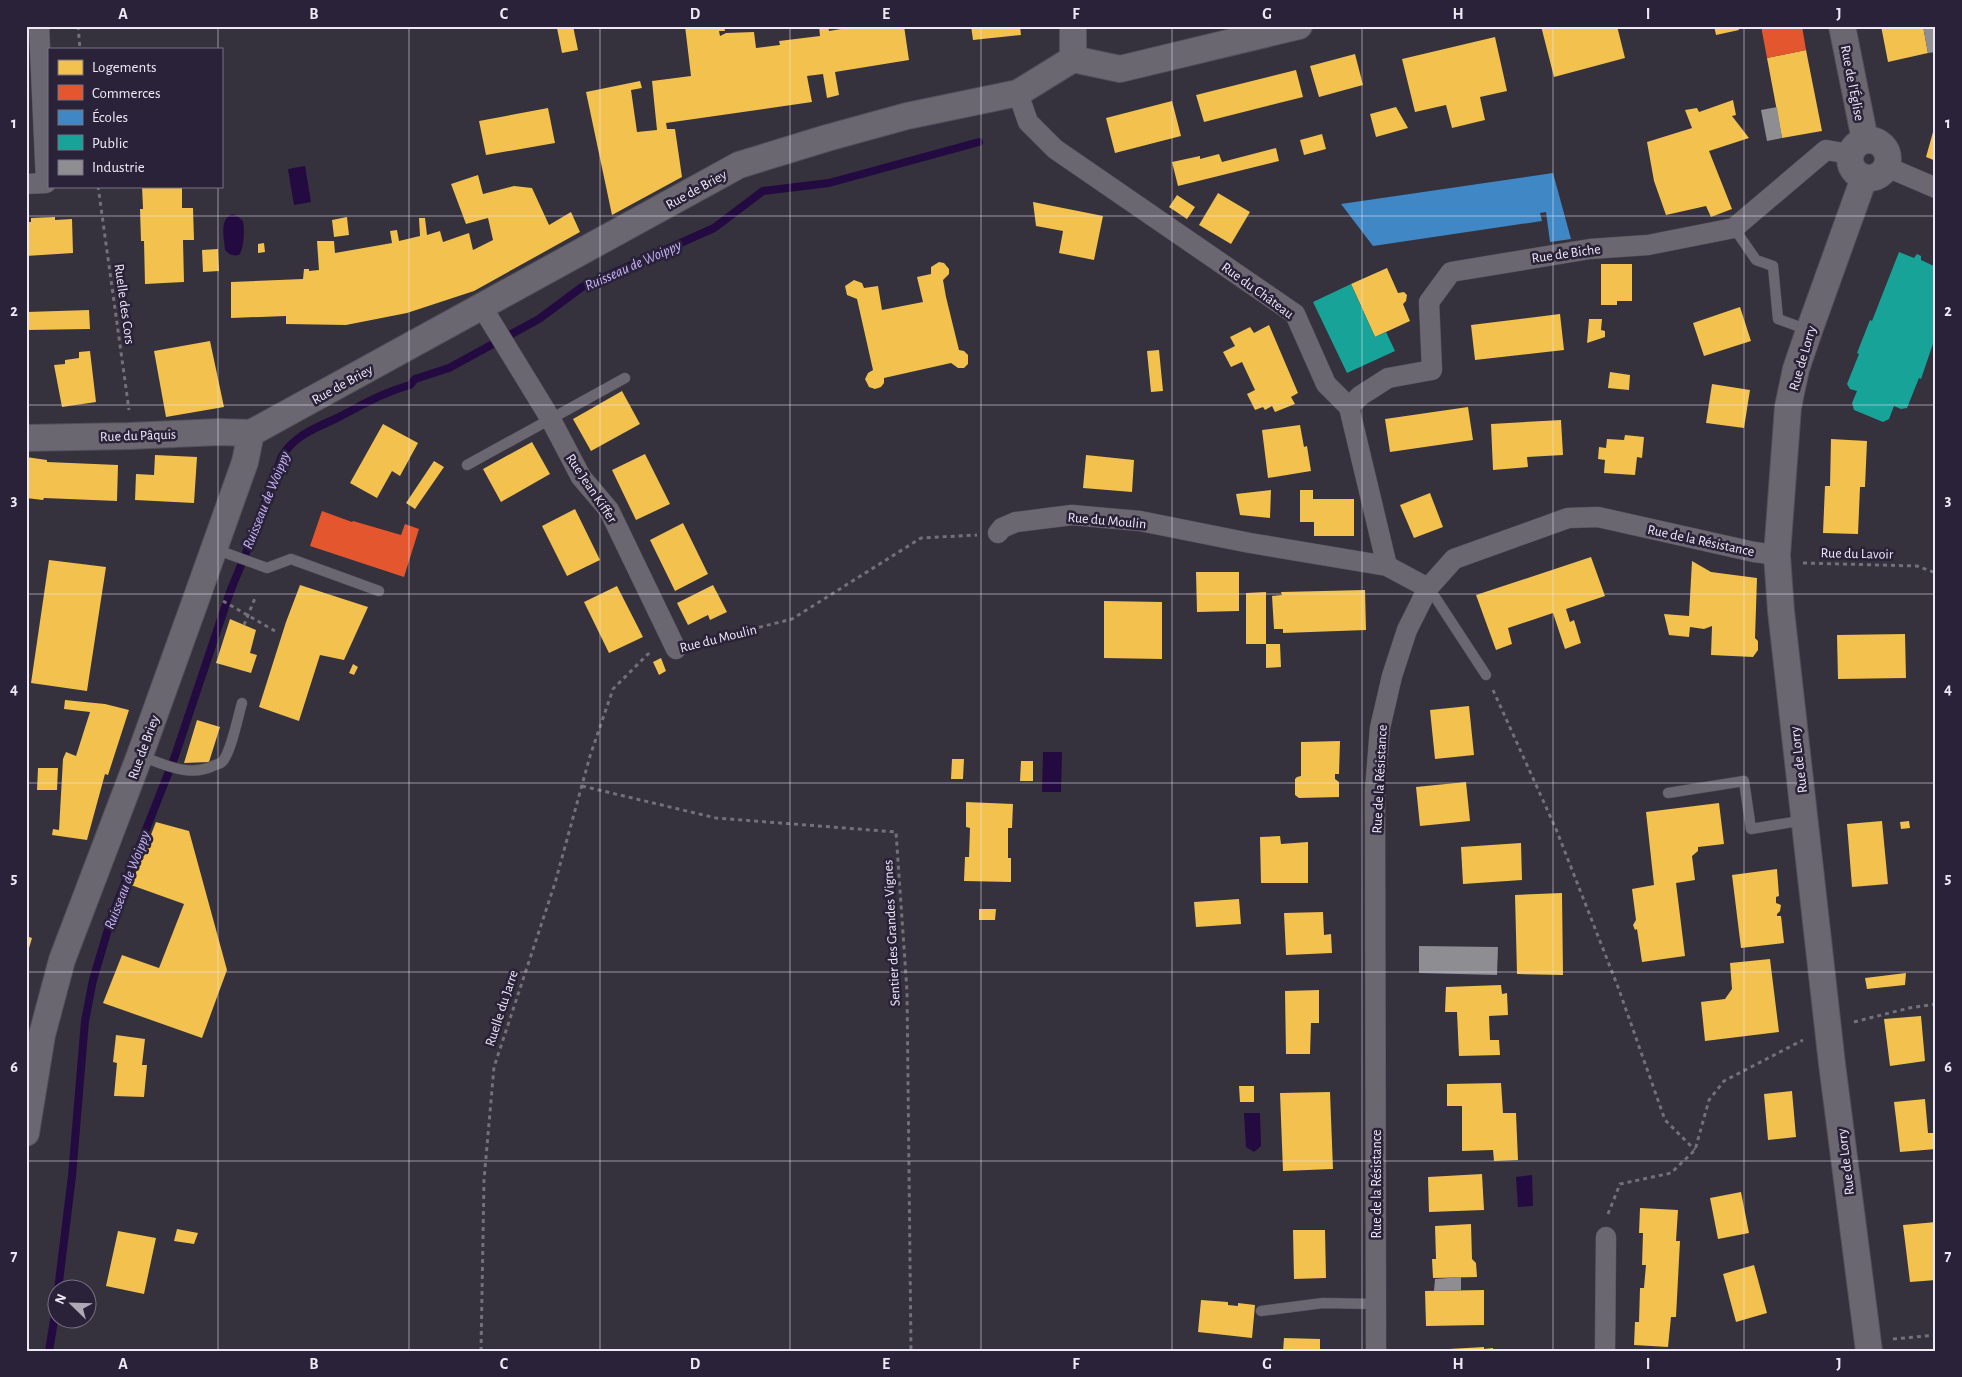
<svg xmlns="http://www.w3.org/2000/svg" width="1962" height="1377" viewBox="0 0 1962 1377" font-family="'Alegreya Sans',sans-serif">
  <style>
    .water { fill: #230a40 }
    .homes { fill: #f2c14e }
    .shops { fill: #e4572e }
    .schools { fill: #3f88c5 }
    .public { fill: #17a398 }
    .industry { fill: #8d8d92 }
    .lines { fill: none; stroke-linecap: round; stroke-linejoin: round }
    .stream { stroke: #230a40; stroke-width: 8 }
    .service-casing { stroke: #534f5a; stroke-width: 11 }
    .minor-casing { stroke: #534f5a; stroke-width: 21 }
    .tertiary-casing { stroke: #534f5a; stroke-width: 28 }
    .path { stroke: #727078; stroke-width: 3; stroke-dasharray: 4 4; stroke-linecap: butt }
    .service { stroke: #6a6770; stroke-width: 10 }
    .minor { stroke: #6a6770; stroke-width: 20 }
    .tertiary { stroke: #6a6770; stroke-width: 26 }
    .grid { fill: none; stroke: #ede9f7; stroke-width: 1; stroke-opacity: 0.55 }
    .labels { text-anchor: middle; stroke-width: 5; stroke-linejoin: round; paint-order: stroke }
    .street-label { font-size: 14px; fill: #ede9f7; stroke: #292238 }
    .water-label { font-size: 15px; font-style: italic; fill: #cab2fc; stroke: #292238 }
    .neatline { fill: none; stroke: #ede9f7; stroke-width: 2 }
    .grid-label { font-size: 16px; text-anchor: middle; font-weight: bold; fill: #ede9f7 }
  </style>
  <rect width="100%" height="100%" fill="#35313d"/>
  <path class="water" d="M305 166 311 202 294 205 288 169Z
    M233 214C236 216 241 217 243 222 245 229 244 249 239 255 232 256 230 255 225 250 224 238 219 218 233 214Z
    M1043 752H1062L1061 792H1042Z
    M1244 1113H1260L1261 1146 1254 1152 1246 1147Z
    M1532 1175 1533 1206 1518 1207 1516 1177Z"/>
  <path class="homes" d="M565 26H573L578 50 562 53 557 28Z
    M685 26H724L725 31H719L720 36 726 33 754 32 756 48 780 45 779 41 820 36 819 26H828L829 31 859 26H904L909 60 835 72 839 95 827 98 823 74 807 76 812 102 666 123 667 129H675L682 177 612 215 586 92 640 81 642 88 631 90 637 132 657 130 652 81 691 76Z
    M971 26H1020L1021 35 973 40Z
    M1541 26H1617L1625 58 1554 77Z
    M1714 26H1738L1739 30 1716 35Z
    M1881 26H1923L1928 53 1888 62Z
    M1495 37 1507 91 1480 97 1485 120 1452 128 1446 105 1415 112 1402 59Z
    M1806 50 1822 131 1782 138 1767 58Z
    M1355 54 1363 85 1319 97 1310 66Z
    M1296 70 1303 97 1204 122 1196 95Z
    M1733 100 1736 115 1732 116 1749 138 1709 151 1732 209 1711 217 1706 206 1666 215 1654 181 1647 142 1692 128 1685 110 1697 108 1699 112Z
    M1172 101 1181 136 1115 153 1106 118Z
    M1396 107 1408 128 1376 137 1370 114Z
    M548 108 555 143 486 155 479 121Z
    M1935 125 1936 126V161L1926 157Z
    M1322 134 1326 149 1304 155 1300 140Z
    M1276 148 1279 161 1178 186 1172 162 1200 156V159L1219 154 1222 162Z
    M478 175 483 194 514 186 532 188 549 225 571 212 580 232 474 291 407 313 346 325 286 324V316L231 318V282L303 279 304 269H309V271L319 270 317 241H334L335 253 392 243 390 231 397 230 399 241 420 236 419 218H425L427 235 440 231 443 242 469 233 473 250 493 240 488 218 466 224 451 184Z
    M142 186H182V208H193L194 240H183L184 282 145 284 144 241H141L140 209H143Z
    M1218 193 1250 212 1231 244 1199 225Z
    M1177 195 1195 207 1187 219 1169 207Z
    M1033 202 1103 216 1094 260 1059 253 1063 231 1036 226Z
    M55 217V220L72 219 73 253 26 256V222H31V218Z
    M347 217 349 235 334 237 332 220Z
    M264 243 265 252 258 253V244Z
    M218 249 219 271 203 272 202 250Z
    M939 262 944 263 949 269V274L943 280 946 297 959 350 964 351 968 355V364L964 368H958L951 363 884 378V383L881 387 875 389 869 387 865 379 868 373 873 370 857 299 847 295 845 286 854 280 862 283 864 288 878 286 882 310 923 302 917 277 931 274V267Z
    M1601 264H1632V301H1617V305H1601Z
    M1387 268 1398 293 1404 292 1407 295 1406 301 1403 304 1410 321 1375 337 1351 284Z
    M1740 307 1751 341 1704 356 1693 323Z
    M89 310 90 329 27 330 26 312Z
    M1560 314 1564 350 1475 360 1471 325Z
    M1589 319H1602L1601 330 1605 331V337L1587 343Z
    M1269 325 1298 393 1291 397 1295 404 1275 412 1272 406 1265 410 1263 407 1255 410 1247 394 1255 390 1242 362 1231 367 1223 352 1235 346 1230 337 1250 327 1254 333Z
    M210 341 224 407 166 417 154 351Z
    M1159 350 1163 391 1151 392 1147 351Z
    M90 351 96 402 62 407 54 365 65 364V360L79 358V352Z
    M1610 372 1630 375 1629 390 1608 388Z
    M1712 384 1750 390 1744 428 1706 423Z
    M622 391 640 424 591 451 573 419Z
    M1468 407 1473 440 1390 452 1385 419Z
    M1561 420 1563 455 1527 457 1528 467 1493 470 1491 424Z
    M383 424 418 443 400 476 392 471 377 498 350 483Z
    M1300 425 1304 447 1307 446 1311 471 1268 478 1262 430Z
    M1625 435 1644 437 1642 458 1637 457 1635 475 1604 473 1605 460 1598 459 1599 447 1606 448 1607 439 1624 440Z
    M1831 439 1867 441 1865 487H1860L1858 534 1823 533 1825 486H1830Z
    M532 442 550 474 501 502 483 469Z
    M645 454 670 504 636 520 612 470Z
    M155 455 197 457 194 503 135 500 136 474 154 475Z
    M1086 455 1134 460 1132 492 1083 488Z
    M26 457 47 460V462L118 465 117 501 44 498 43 500 26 498Z
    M434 461 444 467 415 509 406 503Z
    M1271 490 1270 518 1240 515 1236 494Z
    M1300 490H1313V499H1354V536H1314V522H1300Z
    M1430 493 1443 527 1414 538 1400 505Z
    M575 509 600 560 567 576 542 526Z
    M683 523 708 574 675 591 650 540Z
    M1591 557 1605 596 1566 609 1570 622 1574 620 1581 643 1565 649 1553 613 1508 628 1512 644 1496 650 1476 595Z
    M49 560 106 567 87 691 31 683Z
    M1692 561 1711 572 1757 578 1755 638 1758 641V650L1753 657 1711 655 1712 626 1704 629 1690 627 1689 637 1669 635 1664 614 1689 616Z
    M1196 572H1239V611L1197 612Z
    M300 585 368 607 344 660 320 655 299 721 259 707 286 622Z
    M713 585 727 612 710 620 708 615 688 625 677 603Z
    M617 586 643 637 609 653 584 602Z
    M1365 590 1366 630 1283 633V629H1274L1272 596 1282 595 1281 592Z
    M1266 592V644H1280L1281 667 1266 668V644H1246V593Z
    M1104 601 1162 602V659L1104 658Z
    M230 619 256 630 250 653 257 655 251 673 216 663Z
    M1905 634 1906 678 1838 679 1837 635Z
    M661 658 666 671 659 675 653 662Z
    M353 664 358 667 354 675 349 673Z
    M65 700 105 704 129 710 108 775 105 774 87 840 52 835 53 829 59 830 63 759 66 752 76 756 90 712 64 709Z
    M1469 706 1474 755 1435 759 1430 710Z
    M197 720 220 727 209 762 184 763Z
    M1340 741 1339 774H1335V779L1339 782V797L1299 798 1295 795V779L1297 777 1301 776V742Z
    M952 759H964L963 779H951Z
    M1021 761H1033V781H1020Z
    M38 768H58L57 790H37Z
    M1466 782 1470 821 1420 826 1416 787Z
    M966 802 1013 804 1012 828H1008V858H1011V882L964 881 965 857H969L970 828 966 827Z
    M1719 803 1724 844 1698 847V851L1692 856 1695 880 1676 883 1685 956 1642 962 1637 929 1635 930 1633 925 1636 920 1632 889 1654 885 1646 812Z
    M1882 821 1888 884 1852 887 1847 824Z
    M1909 821 1910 828 1901 829 1900 822Z
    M156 822 189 831 227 970 202 1038 103 1003 122 955 159 968 184 904 131 885Z
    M1280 836 1281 844 1308 842V883H1261L1260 837Z
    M1521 843 1522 880 1463 884 1461 847Z
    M1777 869 1779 896 1776 897V903L1781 905 1780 911 1777 914V916H1781L1784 943 1741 948 1732 875Z
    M1562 893 1563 975 1517 974 1515 895Z
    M1239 899 1241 924 1196 927 1194 902Z
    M979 909H996L995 920H979Z
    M1323 912 1324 935 1331 934 1332 953 1286 955 1284 913Z
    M26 936 32 938 27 955H26Z
    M1770 959 1779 1032 1705 1041 1701 1002 1725 999 1732 989 1730 963Z
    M1906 973 1905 985 1867 989 1865 978Z
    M1501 985 1502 994 1507 993 1508 1015 1489 1016 1490 1040H1499L1500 1055 1459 1056 1457 1012H1445L1446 987Z
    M1319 990V1023H1311L1310 1054H1286L1285 991Z
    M1921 1016 1925 1061 1890 1066 1884 1019Z
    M116 1035 145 1039 142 1065H147L144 1097 114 1096 117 1063 113 1062Z
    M1501 1083 1503 1113H1516L1518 1160 1494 1161 1493 1150 1462 1151V1106H1447V1084Z
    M1239 1086H1254V1102H1240Z
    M1792 1091 1796 1137 1768 1140 1764 1094Z
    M1330 1092 1333 1169 1283 1171 1280 1093Z
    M1925 1099 1928 1133H1936V1149L1900 1152 1894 1102Z
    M1482 1174 1484 1210 1429 1212 1428 1177Z
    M1741 1192 1749 1233 1718 1239 1710 1198Z
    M1640 1208 1678 1210 1676 1241H1680L1676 1317H1671L1668 1347 1634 1345 1635 1322H1639L1640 1288H1644L1645 1276 1646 1265H1642L1643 1233H1639Z
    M1936 1222V1280L1910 1282 1903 1225Z
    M1471 1224 1472 1259 1476 1263 1477 1277 1433 1278 1432 1259H1436L1435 1226Z
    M177 1229 198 1233 194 1244 174 1241Z
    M1293 1230H1325L1326 1278 1294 1279Z
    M118 1231 156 1238 144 1294 106 1286Z
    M1754 1265 1767 1313 1736 1322 1723 1274Z
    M1484 1290V1325L1426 1326 1425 1291Z
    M1201 1300 1228 1302V1305L1238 1306V1303L1255 1305 1252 1338 1198 1332Z
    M1284 1338 1320 1339V1351H1283Z
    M1484 1347V1349L1493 1348V1351H1449V1349Z"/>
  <path class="shops" d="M1761 26H1802L1806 50 1767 58Z
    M322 511 352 522 353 521 401 535 405 524 419 529 404 577 310 546Z"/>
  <path class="schools" d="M1553 173 1571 239 1550 242 1546 212 1540 213 1542 221 1373 246 1341 204Z"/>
  <path class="public" d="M1899 252 1914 258 1917 254 1921 256V260L1936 267V335L1921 379 1919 378 1907 408 1901 409 1894 406 1889 419 1883 422 1854 410 1852 403 1857 391 1850 389 1847 384 1859 354 1857 353 1870 320 1872 321Z
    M1351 284 1375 337 1386 332 1395 351 1347 373 1313 302Z"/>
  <path class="industry" d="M1923 26H1936V52L1928 53Z
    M1777 107 1782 138 1767 141 1761 110Z
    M1419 946 1498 947 1497 975 1419 973Z
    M1461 1277V1290L1434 1291 1435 1279Z"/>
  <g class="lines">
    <path class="stream" d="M58 1290 72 1176 85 1021 93 980 112 916 175 756 230 592 254 533 282 456C294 436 315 428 335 419 361 406 381 393 410 385L415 379 449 368 539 319 582 287 714 228 763 191 829 183 979 142
      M49 1351 58 1296"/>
    <defs>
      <path id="service" d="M1734 228 1756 260 1773 266 1778 319 1808 330
        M467 465 625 378
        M215 549 267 568 291 559 379 591
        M1428 588 1437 600 1486 675
        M141 756C165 765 190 778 215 765 218 764 220 764 222 762 231 753 238 716 242 703
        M1668 793 1744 781 1751 829 1805 820
        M1261 1311 1323 1303 1376 1304"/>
      <path id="minor" d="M1018 93 1028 122 1055 149 1295 314 1326 384 1349 407 1387 566
        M1887 167 1936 188
        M26 184 46 183 39 26
        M482 307 550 418 581 477 609 510 676 649
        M1349 407 1360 396 1388 378 1432 370 1429 302 1451 272 1590 249 1648 245 1734 228 1826 150 1850 154
        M998 533 1002 528 1016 522 1072 515 1140 521 1250 543 1387 566 1428 588
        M1376 1351 1375 790 1380 728 1392 676 1407 630 1428 588 1454 559 1568 518 1598 517 1754 552 1777 555
        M1605 1351 1606 1237"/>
      <path id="tertiary" d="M1842 26 1865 140
        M1073 59 1120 69 1299 26
        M1073 59V26
        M1850 159a19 19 0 1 1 38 0a19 19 0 1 1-38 0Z
        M1864 178 1809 331 1796 369 1788 407 1777 555 1781 611 1832 1064 1869 1351
        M251 433 739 165 827 138 907 116 1018 93 1073 59
        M26 438 129 436 219 432 251 433
        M26 1133 42 1035 62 960 140 755 199 591 245 462 251 433"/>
    </defs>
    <use href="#service" class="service-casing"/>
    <use href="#minor" class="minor-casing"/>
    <use href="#tertiary" class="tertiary-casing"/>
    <path class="path" d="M78 26 80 49
      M98 186 129 410
      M1803 563 1917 566 1936 573
      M223 601 275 631
      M244 625 255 598
      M697 643 792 619 921 538 977 535
      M1493 690 1556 829 1618 987 1665 1120 1695 1150
      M582 786 716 818 896 832 907 991 911 1351
      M1854 1022 1909 1008 1936 1004
      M1608 1214 1620 1184 1671 1173 1695 1150 1709 1100 1724 1081 1803 1040
      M1893 1339 1936 1335
      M481 1351 484 1180 494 1067 555 883 590 756 613 689 648 654H652"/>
    <use href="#service" class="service"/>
    <use href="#minor" class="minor"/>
    <use href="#tertiary" class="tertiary"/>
  </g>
  <path class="grid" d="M218 26V49M409 26V1351M600 26V1351M790 26V1351M981 26V1351M1172 26V1351M1362 26V1351M1553 26V1351M1744 26V1351M218 186V1351M26 216H1936M26 405H1936M26 594H1936M26 783H1936M26 972H1936M26 1161H1936"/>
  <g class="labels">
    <g class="street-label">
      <text transform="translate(1853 83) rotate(79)" y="5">Rue de l'Église</text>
      <text transform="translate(696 189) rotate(-29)" y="5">Rue de Briey</text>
      <text transform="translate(1566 253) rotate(-8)" y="5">Rue de Biche</text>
      <text transform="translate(1258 290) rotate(36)" y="5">Rue du Château</text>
      <text transform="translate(125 304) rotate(82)" y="5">Ruelle des Cors</text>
      <text transform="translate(1802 358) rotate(-74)" y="5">Rue de Lorry</text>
      <text transform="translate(342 384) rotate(-29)" y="5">Rue de Briey</text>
      <text transform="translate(138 435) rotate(-2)" y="5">Rue du Pâquis</text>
      <text transform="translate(592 488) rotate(56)" y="5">Rue Jean Kiffer</text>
      <text transform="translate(1107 520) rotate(5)" y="5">Rue du Moulin</text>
      <text transform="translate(1701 540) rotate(12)" y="5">Rue de la Résistance</text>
      <text transform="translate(1857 553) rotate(1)" y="5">Rue du Lavoir</text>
      <text transform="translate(718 638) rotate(-14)" y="5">Rue du Moulin</text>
      <text transform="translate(143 747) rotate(-70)" y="5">Rue de Briey</text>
      <text transform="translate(1798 760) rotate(-97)" y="5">Rue de Lorry</text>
      <text transform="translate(1379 779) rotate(-87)" y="5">Rue de la Résistance</text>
      <text transform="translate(891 933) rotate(-93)" y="5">Sentier des Grandes Vignes</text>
      <text transform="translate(501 1008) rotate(-72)" y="5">Ruelle du Jarre</text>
      <text transform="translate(1845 1162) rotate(-97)" y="5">Rue de Lorry</text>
      <text transform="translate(1376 1184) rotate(-90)" y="5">Rue de la Résistance</text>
    </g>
    <g class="water-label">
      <text transform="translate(633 265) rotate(-24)" y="5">Ruisseau de Woippy</text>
      <text transform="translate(266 500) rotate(-68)" y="5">Ruisseau de Woippy</text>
      <text transform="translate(127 880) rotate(-69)" y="5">Ruisseau de Woippy</text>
    </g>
  </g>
  <rect width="1962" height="1377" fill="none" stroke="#292238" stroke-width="55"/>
  <rect x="48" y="48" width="175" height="140" fill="#292238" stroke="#777284"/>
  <rect x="58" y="60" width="25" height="15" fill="#f2c14e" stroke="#777284"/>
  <text x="92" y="72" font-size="15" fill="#ede9f7">Logements</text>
  <rect x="58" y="85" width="25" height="15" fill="#e4572e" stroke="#777284"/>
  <text x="92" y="98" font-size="15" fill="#ede9f7">Commerces</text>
  <rect x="58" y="110" width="25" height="15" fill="#3f88c5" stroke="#777284"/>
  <text x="92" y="122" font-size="15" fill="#ede9f7">Écoles</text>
  <rect x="58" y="135" width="25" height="15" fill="#17a398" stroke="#777284"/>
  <text x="92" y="148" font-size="15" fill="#ede9f7">Public</text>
  <rect x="58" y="160" width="25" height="15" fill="#8d8d92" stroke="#777284"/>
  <text x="92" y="172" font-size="15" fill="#ede9f7">Industrie</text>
  <g transform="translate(72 1304) rotate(293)"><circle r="24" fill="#292238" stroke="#777284"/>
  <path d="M0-4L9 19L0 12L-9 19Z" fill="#ada9b6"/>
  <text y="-8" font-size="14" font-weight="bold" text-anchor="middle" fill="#ede9f7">N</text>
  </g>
  <rect x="28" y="28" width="1906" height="1322" class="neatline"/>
  <g class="grid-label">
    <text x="123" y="19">A</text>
    <text x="314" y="19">B</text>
    <text x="504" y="19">C</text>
    <text x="695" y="19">D</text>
    <text x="886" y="19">E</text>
    <text x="1076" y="19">F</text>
    <text x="1267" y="19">G</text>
    <text x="1458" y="19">H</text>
    <text x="1648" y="19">I</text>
    <text x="1839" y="19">J</text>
    <text x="14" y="128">1</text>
    <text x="1948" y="128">1</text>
    <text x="14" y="316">2</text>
    <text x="1948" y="316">2</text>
    <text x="14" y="505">3</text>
    <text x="1948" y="505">3</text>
    <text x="14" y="694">4</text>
    <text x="1948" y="694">4</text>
    <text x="14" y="883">5</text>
    <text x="1948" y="883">5</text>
    <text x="14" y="1072">6</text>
    <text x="1948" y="1072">6</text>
    <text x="14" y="1261">7</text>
    <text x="1948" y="1261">7</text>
    <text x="123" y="1369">A</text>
    <text x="314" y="1369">B</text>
    <text x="504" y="1369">C</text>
    <text x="695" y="1369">D</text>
    <text x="886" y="1369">E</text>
    <text x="1076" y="1369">F</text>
    <text x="1267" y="1369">G</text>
    <text x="1458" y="1369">H</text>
    <text x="1648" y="1369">I</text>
    <text x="1839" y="1369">J</text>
  </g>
</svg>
